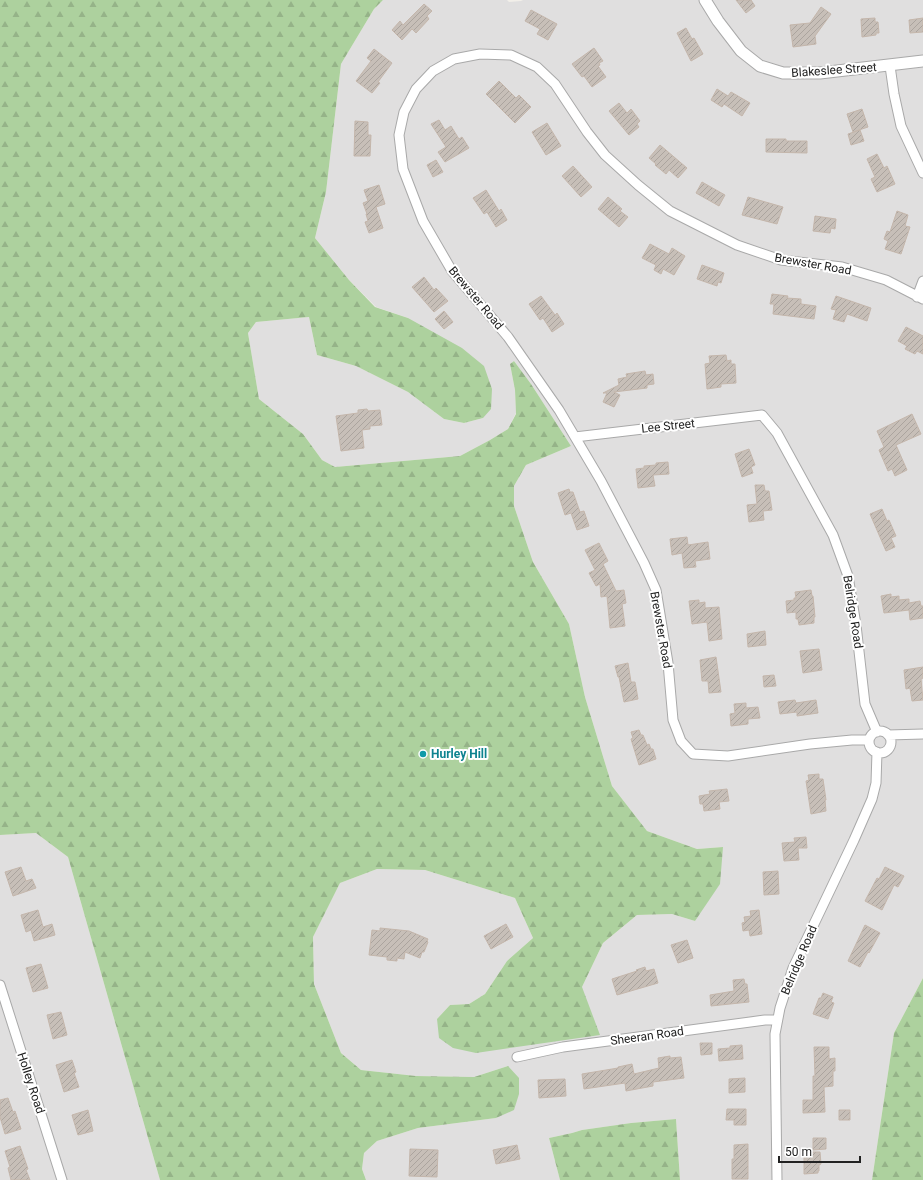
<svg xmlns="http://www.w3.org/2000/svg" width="923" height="1180" viewBox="0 0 923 1180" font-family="Roboto,sans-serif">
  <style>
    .residential { fill: #e0dfdf }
    .forest { fill: url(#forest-firs) }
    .building { fill: url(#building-hatch); stroke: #c4b6ab }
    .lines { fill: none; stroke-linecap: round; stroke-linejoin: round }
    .minor-casing { stroke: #a9a9a9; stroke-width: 11 }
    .tertiary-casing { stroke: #a9a9a9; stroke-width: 13 }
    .minor { stroke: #fff; stroke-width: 9 }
    .tertiary { stroke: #fff; stroke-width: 11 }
    .culture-dot { fill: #0f9aa8; stroke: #fff; stroke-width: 1.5 }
    .labels { text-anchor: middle; stroke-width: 4; stroke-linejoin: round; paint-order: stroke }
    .street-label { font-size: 12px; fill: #222; stroke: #fff }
    .culture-label { font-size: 12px; font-weight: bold; fill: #0d838f; stroke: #fff; text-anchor: start }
  </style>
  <defs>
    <pattern id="forest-firs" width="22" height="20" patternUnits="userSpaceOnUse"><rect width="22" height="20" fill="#add19e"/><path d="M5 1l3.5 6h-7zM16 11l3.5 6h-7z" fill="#95b388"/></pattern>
    <pattern id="building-hatch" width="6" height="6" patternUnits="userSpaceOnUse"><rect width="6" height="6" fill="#c7bfb8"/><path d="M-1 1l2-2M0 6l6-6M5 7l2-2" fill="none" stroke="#aba49e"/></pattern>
  </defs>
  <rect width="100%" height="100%" fill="#f2efe9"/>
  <path class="residential" d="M383 0H507L509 2 521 1 523 0H923V978L894 1033 872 1180H680L676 1119 631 1123 582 1130 572 1133 549 1138 560 1180H366L362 1169 364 1153 377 1141 418 1128 496 1118 508 1066 474 1077 416 1076 361 1070 341 1053 314 984 313 937 340 883 377 869 425 870 515 898 533 938 507 961 485 994 469 1004 450 1005 437 1019 582 987 603 943 637 915 672 914 695 921 723 847 697 849 647 831 612 786 585 697 569 624 533 562 514 506V486L526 465 571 446 531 384 514 361 510 364 515 390 516 413 508 429 490 440 460 456 335 467 322 460 303 434 259 399 248 333 256 322 309 317 317 355 356 366 408 392 444 419 464 423 483 418 408 318 376 307 349 280 315 238 326 192 341 64 374 9Z
    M36 833 68 857 160 1180H0V835Z"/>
  <path class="forest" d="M0 0H383L374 9 341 64 326 192 315 238 349 280 375 307 408 318 462 348 484 366 492 389 491 409 483 418 464 423 444 419 408 392 356 366 317 355 309 317 256 322 248 333 259 399 303 434 322 460 335 467 460 456 490 440 508 429 516 414 515 390 510 364 514 361 531 384 571 446 526 465 514 486V506L533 562 569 624 585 697 612 786 647 831 697 849 723 847 720 884 695 921 672 914 637 915 603 943 582 987 600 1035 476 1053 453 1048 439 1038 437 1019 450 1005 469 1004 485 994 507 961 533 938 515 898 425 870 377 869 340 883 313 937 314 984 341 1053 361 1070 416 1076 474 1077 508 1066 519 1078V1094L514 1110 496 1118 418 1128 377 1141 364 1153 362 1169 366 1180H160L68 857 36 833 0 835Z
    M923 978V1180H872L894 1033Z
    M676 1119 680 1180H560L549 1138 572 1133 582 1130 631 1123Z"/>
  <path class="building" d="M736 0H751L755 6 746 13Z
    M424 4 432 11 427 16 429 19 416 33 412 29 402 40 392 30 400 21 403 25Z
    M821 7 831 14 815 36 816 44 793 47 790 25 810 23Z
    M531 10 557 24 548 40 537 34 540 29 525 21Z
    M875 18V22H878L879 33H876V35L862 37 861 19Z
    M923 18V32L910 33 909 20Z
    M686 28 692 39 694 38 703 54 691 61 677 33Z
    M594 48 603 61 599 63 600 65 598 66 606 77 592 87 584 76 582 77 572 64Z
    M374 49 392 63 378 82 380 83 372 93 356 81 371 61 367 58Z
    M499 81 516 98 519 95 531 107 515 123 486 94Z
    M717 89 728 96 731 92 750 103 742 116 724 104 722 107 711 100Z
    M619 103 627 113 631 109 640 121 637 124 639 127 629 135 609 111Z
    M862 109 868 127 853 132 847 114Z
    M439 120 445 130 451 126 459 139 462 137 469 148 445 162 438 152 446 147 431 124Z
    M355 121 368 122V135H371L370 156H354Z
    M547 123 561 146 546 155 532 132Z
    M860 130 864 141 851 145 848 134Z
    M766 139H786V141H807V153L766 152Z
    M660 145 687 168 678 178 669 170 666 174 655 165 656 164 649 158Z
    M877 154 884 168 887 166 895 184 877 192 871 179 875 177 867 159Z
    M436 160 443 172 433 177 427 165Z
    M573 166 592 187 581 197 562 176Z
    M702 182 725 195 719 206 696 193Z
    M379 185 385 204 376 207 383 228 369 233 365 222 368 221 366 214H367L363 203 368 201 364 190Z
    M486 190 499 211 501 209 507 220 496 227 487 212 484 214 473 198Z
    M608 197 622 209 620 211 628 217 619 227 598 209Z
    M748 197 783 207 777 224 742 215Z
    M897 211 908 215 905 226 910 227 901 254 885 249 888 241 884 239 887 231 890 232Z
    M815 216 836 219 835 229 831 228 830 233 813 231Z
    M650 244 669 254 672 248 685 256 674 275 663 269 661 274 654 270 656 265 642 258Z
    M702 265 724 273 721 283 718 282 717 286 697 279Z
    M424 277 434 290 436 288 448 301 434 312 412 287Z
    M772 294 788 296 787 298 801 299V304L816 306 814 319 773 314 774 304H770Z
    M541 296 555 315 557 313 564 324 552 332 543 318 540 320 529 304Z
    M836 296 871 308 867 321 847 314 844 322 833 319 836 310 831 309Z
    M444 311 453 322 444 329 435 319Z
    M906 327 923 336V354L917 351 915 354 905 349 907 346 898 341Z
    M726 355 727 361 731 360V364H735L736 383 721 384V387L707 389 705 364 710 363 709 356Z
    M645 371 646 375 653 374 654 384 647 385V388L614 392 620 395 614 407 603 402 607 393H603L619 385 618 379 627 377 626 374Z
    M367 409 368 411 380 410 382 425 370 426V429L362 430 364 448 341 451 336 416 358 413V410Z
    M912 414 921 434 896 445 907 470 895 476 892 469 888 471 879 450 884 447 877 431Z
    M749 449 755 465 751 467 753 473 742 477 735 454Z
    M668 462 669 474 653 475 655 486 638 488 636 469 644 468V466L656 465V463Z
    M755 485H764L765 491H769L772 510 763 511 764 520 749 522 747 505 757 504Z
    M569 489 570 492H573L580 512 584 511 589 526 577 530 571 513 565 515 558 493Z
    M882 509 887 521 889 520 896 536 891 538 895 547 886 551 870 514Z
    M687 537 688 545 708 542 710 559 695 561 696 567 684 568 682 553 672 555 670 539Z
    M599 543 608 561 603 564 616 591 624 590 626 603 622 604 625 626 610 628 607 596 601 597 600 584 596 586 589 573 595 570 585 550Z
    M811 590 812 596H813L815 617H814V623L799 625 798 619H796V612L787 613 786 601 794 600V598H796L795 592Z
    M891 594V597L899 596V600L909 599V603L920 601 921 606H923V618L910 620 909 610 884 613 881 596Z
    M699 600V603L705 602V608L719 607 722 639 709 641 707 622 692 624 689 601Z
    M765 631 766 645 748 647 747 634Z
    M819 649 822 670 803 673 800 651Z
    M716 657 721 692 709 693 708 681H702L700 660Z
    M628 663 631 682H635L638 699 624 702 619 677H618L615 666Z
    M923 667V678L921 679 923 700 912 701 910 688 906 689 904 670Z
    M774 675 776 686 764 687 763 676Z
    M795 700 796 703 816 700 818 713 797 716V712L780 714 778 702Z
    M746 703V708L758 707 760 718 748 719V724L731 726 730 714 735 713 734 704Z
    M639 730 641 735H643L647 745 649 744 651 749H653L656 759 639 765 631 739 633 738 631 732Z
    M819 774V779H823L826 800H825L826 811 811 814 806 781 809 780 808 775Z
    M727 789 729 801 719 802 720 809 704 811 703 804H700L699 796 710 794 709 791Z
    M806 837 807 848H798L799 860 784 861 782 843 795 842 794 838Z
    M21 867 26 881 32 879 36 888 13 896 5 872Z
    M885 867 904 876 898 887 894 885 882 910 865 901 877 878 879 879Z
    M778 871 779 894 764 895 763 872Z
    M38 910 43 927 52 924 55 935 34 941 31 930 26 932 21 915Z
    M759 910 762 934 750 936 749 930 743 931 742 923 745 922 744 917 751 916 750 911Z
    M506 924 513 937 491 949 484 936Z
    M865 925 880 933 869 953 868 952 860 967 848 961Z
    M380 928 409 931 428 939 427 941 428 942 424 952H422L420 958 405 952 404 959 397 958V961L387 960V957L369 955 372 930 380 931Z
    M687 940 693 958 678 963 671 945Z
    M41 964 48 988 33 992 26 968Z
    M645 967 646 971 654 969 658 983 617 995 612 979 637 971 636 970Z
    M744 979 745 984H747L749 1002 711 1006 710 995 734 991 733 980Z
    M823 993 833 997 831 1002 834 1003 828 1019 813 1014 819 998H821Z
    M61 1012 67 1035 53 1039 47 1015Z
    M700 1043H712V1054L701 1055Z
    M742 1045 743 1059 719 1061 718 1049 730 1048V1046Z
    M814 1047H829V1059L835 1058V1071H833V1086L824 1087 825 1112 803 1113V1100H813V1076H815Z
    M670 1056V1058L681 1057 684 1078 653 1082V1086L626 1091 625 1083 584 1089 582 1074 618 1068V1067L632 1064 634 1074 659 1068 658 1058Z
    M72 1060 76 1072 74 1073 79 1087 64 1092 56 1065Z
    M745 1078V1092L729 1093V1079Z
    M565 1079 566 1096 539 1098 538 1080Z
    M8 1098 13 1112 15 1111 21 1129 5 1134 0 1117V1100Z
    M727 1109H746V1125H734V1120H726Z
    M88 1110 93 1131 78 1135 72 1115Z
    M839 1110H850V1120H839Z
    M813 1138H826V1149L813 1150Z
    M748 1144V1179H732V1159H734V1145Z
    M517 1145 520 1159 496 1164 493 1150Z
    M20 1146 28 1169 26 1170 30 1180H11L8 1168 10 1167 5 1151Z
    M410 1149 438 1150 437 1177 409 1176Z
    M807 1152H820L821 1164 819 1165V1171H818V1173L804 1174V1157H807Z"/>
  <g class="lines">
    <defs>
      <path id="minor" d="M890 66 894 94 901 126 923 173
        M917 297 923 281
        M575 437 762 415 777 433 833 535 848 576 856 625 865 704 877 732
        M869 742a11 11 0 1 1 22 0a11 11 0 1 1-22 0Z
        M888 735 923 734
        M869 740H852L810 744 728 756 693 754 681 741 673 720 668 663 656 590 644 563 601 481 559 410 508 337 452 271 423 221 403 169 399 135 404 112 416 89 433 71 454 59 480 54 511 55 537 67 555 84 587 132 605 155 638 185 670 211 737 245 781 260 842 267 886 280 923 299
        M0 985 62 1180
        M517 1057 563 1047 765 1020H777
        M777 1180 775 1034 780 1008 793 968 854 840 872 799 876 783 877 752"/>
      <path id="tertiary" d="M705 0 718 21 741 51 760 66 783 73H820L923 61"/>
    </defs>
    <use href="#minor" class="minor-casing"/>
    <use href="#tertiary" class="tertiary-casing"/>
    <use href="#minor" class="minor"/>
    <use href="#tertiary" class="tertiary"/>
  </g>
  <circle class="culture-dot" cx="423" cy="754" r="4"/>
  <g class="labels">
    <g class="street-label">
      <text transform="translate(834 70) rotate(-4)" y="4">Blakeslee Street</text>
      <text transform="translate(813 264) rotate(10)" y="4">Brewster Road</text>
      <text transform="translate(476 298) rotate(50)" y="4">Brewster Road</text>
      <text transform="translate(668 426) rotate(-6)" y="4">Lee Street</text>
      <text transform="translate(853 612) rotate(81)" y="4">Belridge Road</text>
      <text transform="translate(661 630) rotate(80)" y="4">Brewster Road</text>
      <text transform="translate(799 960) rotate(-67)" y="4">Belridge Road</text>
      <text transform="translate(647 1036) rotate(-8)" y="4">Sheeran Road</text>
      <text transform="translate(31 1083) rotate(72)" y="4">Holley Road</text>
    </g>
    <g class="culture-label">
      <text x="431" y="758">Hurley Hill</text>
    </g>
  </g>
  <path d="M779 1156v6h81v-6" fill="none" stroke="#222222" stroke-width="2"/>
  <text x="785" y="1156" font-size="12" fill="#222222" stroke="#ffffff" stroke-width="3" paint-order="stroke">50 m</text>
</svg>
